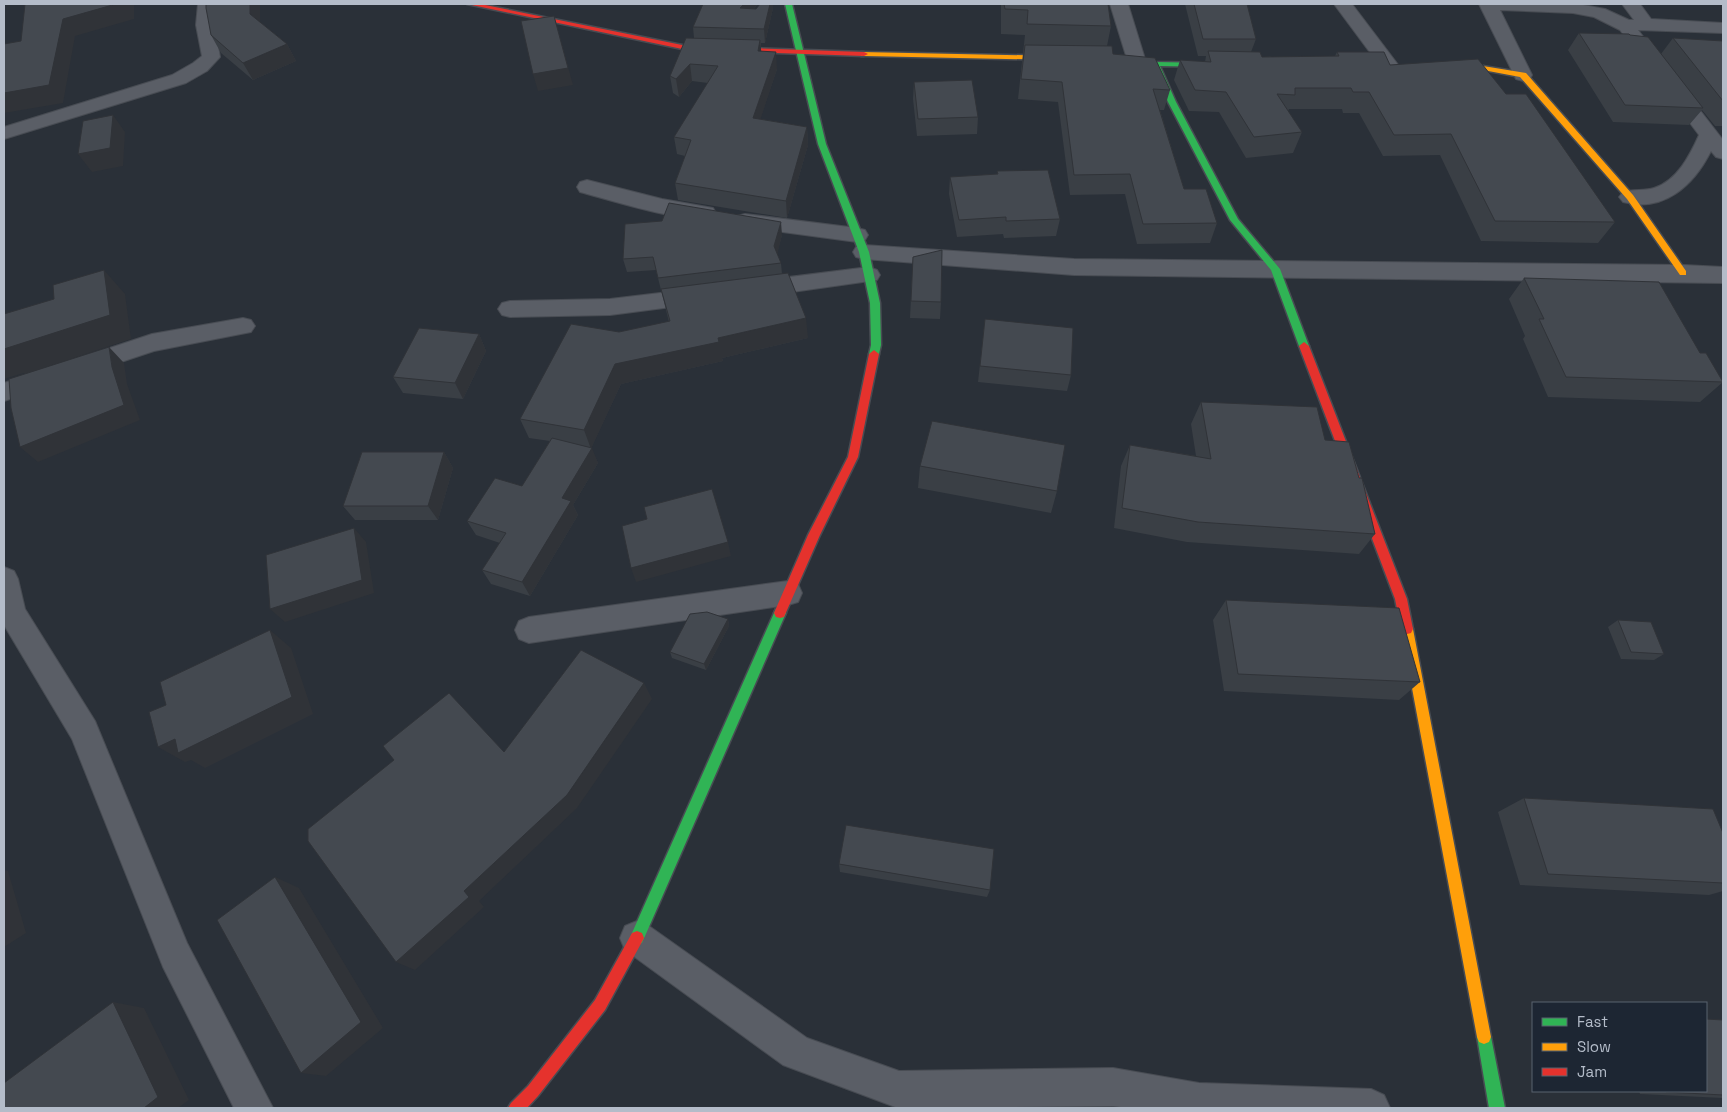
<svg xmlns="http://www.w3.org/2000/svg" width="1727" height="1112" viewBox="0 0 1727 1112" font-family="'Space Grotesk',sans-serif">
  <style>
    .lines { fill: none; stroke-linecap: round; stroke-linejoin: round }
    .street-casing { stroke: #484c53; stroke-width: 2 }
    .fast-casing { stroke: #484c53; stroke-width: 3 }
    .slow-casing { stroke: #484c53; stroke-width: 3 }
    .jam-casing { stroke: #484c53; stroke-width: 3 }
    .street { fill: #5a5e66; fill-rule: evenodd }
    .fast { fill: #30b455; fill-rule: evenodd }
    .slow { fill: #ff9f0a; fill-rule: evenodd }
    .jam { fill: #e5322d; fill-rule: evenodd }
    .wall { fill: #3a3f45 }
    .shaded-wall { fill: #303338 }
    .building { fill: #444950; stroke: #303338 }
  </style>
  <rect width="100%" height="100%" fill="#2a3038"/>
  <g class="lines">
    <defs>
      <path id="street" d="M198 4H216L214 25 220 57 207 71 186 83 4 139V127L172 75 193 63 202 56 196 25Z
        M1110 4H1128L1145 59 1143 63 1136 65 1129 63 1127 59Z
        M1334 4H1352L1399 66 1397 70 1390 72 1383 70Z
        M1479 4H1578L1605 9 1629 20H1634L1622 4H1640L1651 19 1723 23V33L1638 30 1723 140V159L1716 157 1711 151C1694 185 1664 213 1623 202L1619 197 1623 192C1633 189 1644 191 1654 188 1677 181 1690 155 1699 135L1620 30 1594 17 1573 13 1500 10 1532 75 1530 79 1523 81 1516 79 1514 75Z
        M587 180 662 199 713 208 716 213 713 218C688 225 607 199 580 192L577 187 580 182Z
        M745 214 857 228 865 230 868 235 865 240 857 242 737 226 734 221 737 216Z
        M864 245 1074 259 1683 265 1723 267V283L1074 275 864 259 856 257 853 252 856 247Z
        M869 267 877 270 880 275 877 280 757 297 749 295 746 289 749 283 757 281Z
        M702 288 710 290 713 296 710 302 610 315 510 317 502 315 498 309 502 303 510 301 610 299Z
        M243 318 251 320 255 326 251 332 154 351 4 401V383L152 334Z
        M4 567 14 571 18 579 25 609 95 721 187 943 273 1108H234L163 967 72 739 4 625Z
        M788 581 798 584 802 593 798 602 788 605 529 643 519 639 515 630 519 621 529 617Z
        M637 921 649 926 807 1038 899 1071 1113 1068 1199 1083 1371 1089 1384 1095 1390 1108H1128L1113 1106 898 1108 783 1065 625 950 620 938 625 926Z"/>
      <path id="fast" d="M785 4H792L826 144 869 252 880 303 881 345 879 354 874 358 869 354 871 345 870 303 859 252 818 144Z
        M1118 56 1136 57 1155 62 1214 63 1218 65 1214 67 1160 66 1176 102 1238 219 1280 269 1309 346 1307 349 1304 350 1299 346 1271 270 1230 220 1168 102 1152 65 1118 60Z
        M780 608 784 609 786 613 642 943 637 945 632 943 630 938 632 933 774 613 776 609Z
        M1484 1030 1489 1032 1491 1037 1505 1108H1489L1477 1037 1479 1032Z"/>
      <path id="slow" d="M861 52 1060 56 1064 58 1060 60 864 56H861Z
        M1447 64 1483 66 1526 73 1633 195 1686 271V275H1680L1627 199 1520 77 1483 70 1450 68 1446 66Z
        M1407 624 1411 625 1413 629 1491 1037 1489 1042 1484 1044 1479 1042 1477 1037 1401 629 1403 625Z"/>
      <path id="jam" d="M467 4H480L687 46 864 52 868 54 864 56 687 50Z
        M1304 342 1309 346 1407 599 1413 629 1411 633 1407 634 1403 633 1401 629 1395 599 1299 346Z
        M874 350 879 354 858 457 820 535 784 617 780 618 776 617 774 613 808 535 848 457 869 354Z
        M637 931 642 933 644 938 605 1010 538 1096 527 1108H508L511 1103 528 1086 595 1000 632 933Z"/>
    </defs>
    <use href="#street" class="street-casing"/>
    <use href="#fast" class="fast-casing"/>
    <use href="#slow" class="slow-casing"/>
    <use href="#jam" class="jam-casing"/>
    <use href="#street" class="street"/>
    <use href="#fast" class="fast"/>
    <use href="#slow" class="slow"/>
    <use href="#jam" class="jam"/>
  </g>
  <path class="wall" d="M703 4H757V5L754 9 773 8 765 43H761V51L777 69 760 119 807 127 808 145 787 218 678 200 675 183 685 156 677 154 674 137 708 83 692 81 679 97 673 93 670 76 694 38 693 27Z
    M1001 4H1108L1111 26 1107 46 1113 54 1170 90 1164 110H1160L1184 189 1217 223 1210 243 1137 244 1125 194 1070 195 1058 102 1018 99 1025 35 1001 34Z
    M1185 4H1247L1256 39 1251 52 1262 57 1335 56 1337 52 1506 94 1615 222 1598 243 1481 241 1440 155 1383 156 1359 113H1343L1342 109H1289L1288 111 1302 132 1293 153 1246 158 1219 112 1189 111 1174 80 1180 60 1205 62 1206 56H1198Z
    M260 22 287 44 296 61 253 80 221 53 211 35Z
    M1579 33 1630 35 1661 54 1673 38 1723 41V126H1715L1702 110 1689 125 1613 122 1568 50Z
    M914 82 978 117 977 134 917 136 913 99Z
    M997 171 1060 219 1056 236 1004 238 1003 234 957 237 949 194 950 177 997 174Z
    M782 235 777 253 781 263 782 274 808 338 722 358 723 361 621 384 591 448 598 463 573 505 578 515 530 596 491 584 482 570 500 543 476 535 467 521 522 486 550 441 529 438 520 419 619 332 669 322 656 270 627 272 623 259Z
    M913 257 941 302 940 319 910 318Z
    M1524 278 1700 353 1723 382 1700 402 1548 397 1523 339 1525 336 1509 299Z
    M985 319 1071 375 1067 391 978 382Z
    M479 334 486 351 463 399 403 393 393 377Z
    M1201 402 1325 440 1359 478 1375 534 1359 554 1187 542 1114 528 1121 466 1130 445 1196 456 1191 424Z
    M444 452 453 468 438 520H355L343 506Z
    M920 466 1057 491 1051 513 918 488Z
    M1226 600 1420 682 1399 700 1224 691 1213 620Z
    M728 619 729 626 706 670 672 658 670 652Z
    M1618 620 1664 654 1654 660 1621 659 1608 627Z
    M1524 798 1723 833V891L1709 895 1520 885 1498 812Z
    M839 864 990 890 987 897 840 872Z
    M1723 1020V1098L1640 1094 1639 1091H1706Z"/>
  <path class="shaded-wall" d="M116 4H134V19L75 36 63 103 4 113V93L63 19Z
    M250 4H260V32L250 14Z
    M744 4H757V5L742 23 740 8Z
    M770 4H773V8L765 43 764 29Z
    M554 16 573 85 538 91 533 74Z
    M760 40 762 58 758 51Z
    M287 44 296 61 253 80 243 63Z
    M776 52 777 69 755 136 753 118Z
    M690 64 692 81 679 97 676 79Z
    M113 115 125 132 123 166 92 172 78 154Z
    M807 127 808 145 787 218 786 201Z
    M781 222 782 235 776 259 774 246Z
    M104 270 125 294 131 339 25 374 24 373 4 379V349Z
    M806 318 808 338 722 358 723 361 621 384 591 449 584 430 615 364 718 338Z
    M479 334 486 351 463 399 455 383Z
    M109 347 124 363 127 384 140 420 38 462 20 447 112 367Z
    M592 448 598 463 573 505 578 515 530 596 522 582 562 498Z
    M444 452 453 468 438 520 428 506Z
    M354 528 366 542 374 593 285 622 270 609Z
    M728 542 731 556 636 582 631 568Z
    M728 619 729 626 706 670 704 664Z
    M270 630 291 648 313 714 205 768 191 760 185 762 158 747 175 739Z
    M644 683 652 699 577 808 479 901 484 907 415 970 396 962 464 891Z
    M4 870 8 871 26 933 4 947Z
    M275 877 299 888 383 1028 326 1076 301 1073Z
    M113 1002 144 1008 189 1100 178 1108H144Z"/>
  <path class="building" d="M25 4H116L63 19 49 85 4 93V44L21 41Z
    M206 4H250V14L287 44 243 63 211 35 206 8Z
    M703 4H744L740 8 756 9 760 4H770L764 29 693 27Z
    M1004 4H1108L1111 26 1027 24 1028 10 1005 9Z
    M1194 4H1247L1256 39H1203Z
    M554 16 568 68 533 74 521 21Z
    M1579 33 1629 34 1630 35 1648 37 1703 108 1625 105Z
    M686 38 760 40 758 51 776 52 753 118 807 127 786 201 675 183 691 140 674 137 718 66 690 64 676 79 670 76Z
    M1673 38 1723 41V101Z
    M1025 45 1112 46 1113 54 1155 58 1170 90 1153 89 1184 189H1206L1217 223 1143 224 1130 174 1074 175 1062 82 1021 79Z
    M1208 51 1260 52 1262 57 1339 56 1337 52H1384L1390 65 1478 59 1506 94H1526L1615 222 1495 221 1451 134 1394 135 1369 92H1353L1351 88H1295V95L1277 94 1302 132 1254 137 1226 92 1195 90 1180 60 1211 62Z
    M972 80 978 117 918 119 914 82Z
    M113 115 110 148 78 154 83 121Z
    M1048 170 1060 219 1006 221V217L959 220 950 177 998 174 997 171Z
    M669 203 781 222 774 246 781 263 658 278 653 257 623 259 625 224 662 221Z
    M942 250 941 302 911 301 913 257Z
    M104 270 110 315 4 349V314L54 299 53 285Z
    M788 273 806 318 718 338 719 342 615 364 584 430 520 419 571 324 619 332 670 321 661 289Z
    M1524 278 1659 282 1700 353H1706L1723 382 1566 377 1539 319H1544Z
    M985 319 1073 328 1071 375 980 366Z
    M419 328 479 334 455 383 393 377Z
    M109 347 112 367 124 405 20 447 11 408 9 379Z
    M1201 402 1317 407 1325 440 1349 442 1359 478H1362L1375 534 1198 522 1122 508 1130 445 1211 459Z
    M932 421 1065 445 1057 491 920 466Z
    M552 438 592 448 562 498 571 501 522 582 482 570 506 533 467 521 495 478 522 486Z
    M362 452H444L428 506H343Z
    M712 489 728 542 631 568 622 526 647 519 644 507Z
    M354 528 362 580 270 609 266 555Z
    M1226 600 1399 608 1420 682 1238 674Z
    M707 612 728 619 704 664 670 652 690 614Z
    M1618 620 1651 622 1664 654 1631 652Z
    M270 630 292 697 178 753 175 739 158 747 149 712 166 705 160 682Z
    M581 650 644 683 567 795 464 891 469 897 396 962 308 841V829L394 760 383 746 449 693 504 752Z
    M1524 798 1713 809 1723 833V883L1548 874Z
    M846 825 994 849 990 890 839 864Z
    M275 877 361 1022 301 1073 217 920Z
    M113 1002 158 1097 144 1108H4V1083Z
    M1706 1019 1723 1020V1095L1666 1092 1665 1091H1706Z"/>
  <rect width="1727" height="1112" fill="none" stroke="#b4bcc9" stroke-width="10"/>
  <rect x="1532" y="1002" width="175" height="90" fill="#1d2633" stroke="#59626f"/>
  <rect x="1542" y="1018" width="25" height="8" fill="#30b455" stroke="#59626f"/>
  <text x="1577" y="1027" font-size="15" fill="#b4bcc9">Fast</text>
  <rect x="1542" y="1043" width="25" height="8" fill="#ff9f0a" stroke="#59626f"/>
  <text x="1577" y="1052" font-size="15" fill="#b4bcc9">Slow</text>
  <rect x="1542" y="1068" width="25" height="8" fill="#e5322d" stroke="#59626f"/>
  <text x="1577" y="1077" font-size="15" fill="#b4bcc9">Jam</text>
</svg>
